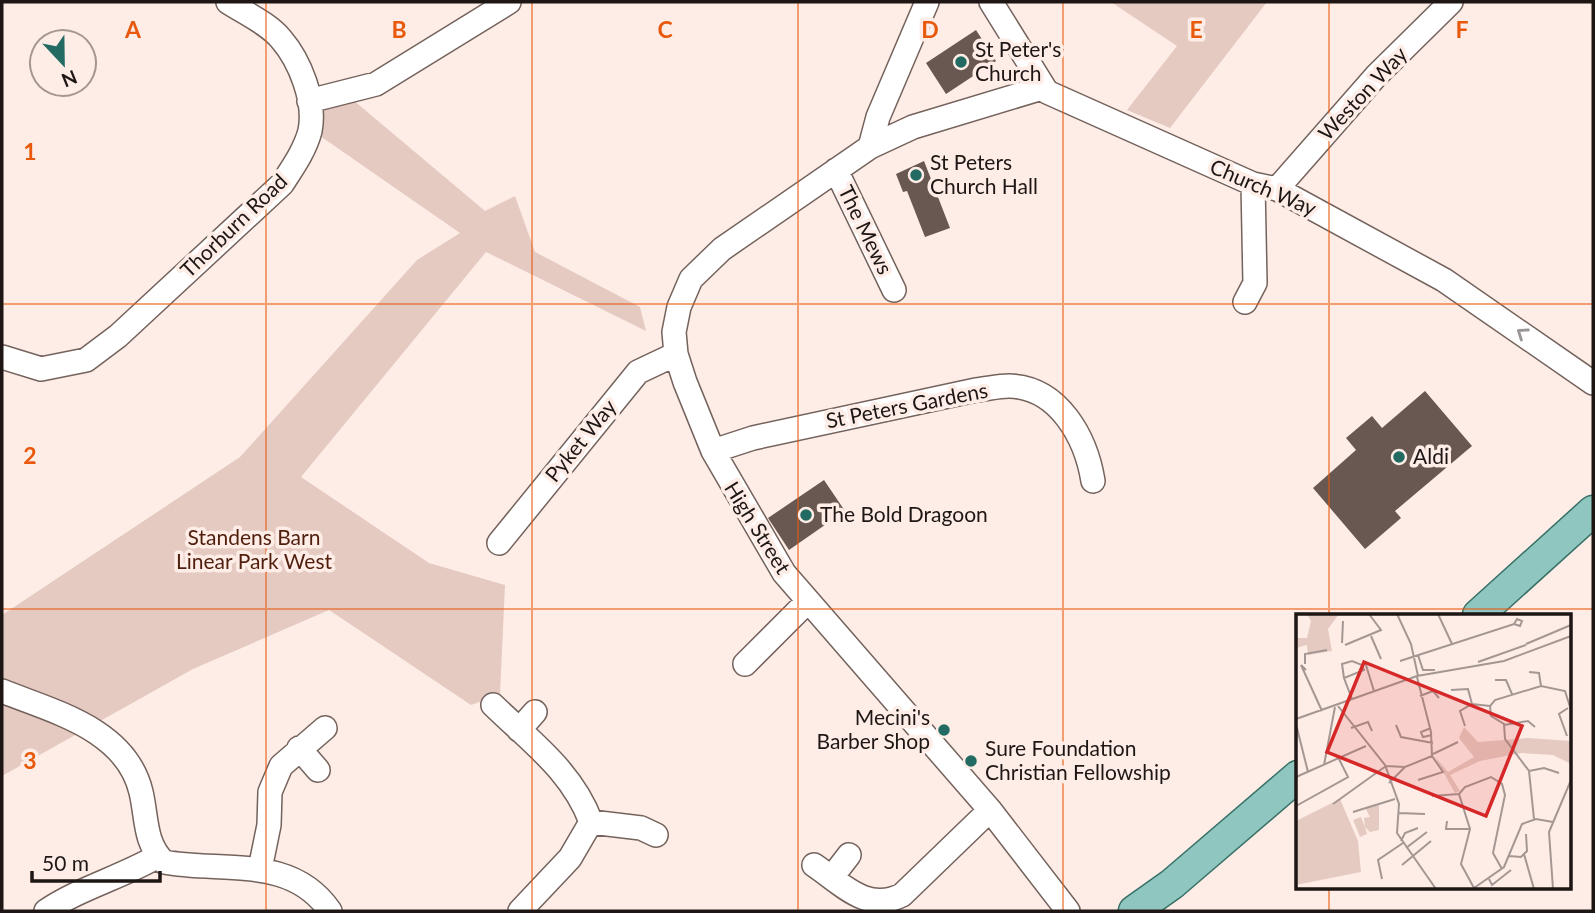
<svg xmlns="http://www.w3.org/2000/svg" width="1595" height="913" viewBox="0 0 1595 913" font-family="Lato,sans-serif">
  <style>
    .green { fill: #e5cac2 }
    .building { fill: #695751 }
    .lines { fill: none; stroke-linecap: round; stroke-linejoin: round }
    .minor-casing { stroke: #74625c; stroke-width: 26 }
    .major-casing { stroke: #377067; stroke-width: 33 }
    .minor { stroke: #fff; stroke-width: 23 }
    .major { stroke: #8fc6bf; stroke-width: 30 }
    .oneway { stroke: #999695 }
    .grid { fill: none; stroke: #e8590c; stroke-width: 2; stroke-opacity: 0.55 }
    .poi-dot { fill: #236b62; stroke: #feede7; stroke-width: 2.5 }
    .labels { text-anchor: middle; stroke-width: 7; stroke-linejoin: round; paint-order: stroke }
    .poi-label { font-size: 21px; fill: #1d1614; stroke: #feede7; text-anchor: start }
    .street-label { font-size: 21px; fill: #1d1614; stroke: #feede7 }
    .park-label { font-size: 21px; fill: #501e0d; stroke: #feede7 }
    .inset-road { fill: none; stroke: #a49793; stroke-width: 2 }
    .view { fill: #d62828; fill-opacity: 0.15; stroke: #d62828; stroke-width: 3.5 }
    .inset-edge { fill: none; stroke: #1d1614; stroke-width: 3.5 }
    .grid-label { font-size: 23px; text-anchor: middle; font-weight: bold; fill: #e8590c; stroke: #feede7; stroke-width: 7; stroke-linejoin: round; paint-order: stroke }
  </style>
  <rect width="100%" height="100%" fill="#feede7"/>
  <path class="green" d="M1111 2H1267L1170 128 1127 110 1177 46Z
    M346 94 485 211 515 196 535 252 640 307 646 331 486 252 301 477 429 563 505 585 500 695 471 705 329 610 193 669 2 776V615L240 457 417 260 460 233 310 129 309 101Z"/>
  <path class="building" d="M976 30 996 61 946 94 926 63Z
    M924 161 950 228 925 237 907 191 903 192 896 174Z
    M1425 391 1472 446 1395 511 1401 518 1365 549 1313 488 1356 450 1346 438 1372 416 1382 428Z
    M824 480 845 511 789 550 768 518Z"/>
  <g class="lines">
    <defs>
      <path id="minor" d="M991 2 1047 92 1253 184 1277 189 1444 280 1593 383
        M1042 88 913 127 870 147 722 249 691 279 679 307 674 332 676 354 685 382 713 451 784 573 990 810 1068 911
        M309 101 376 84 509 2
        M870 147 878 117 927 2
        M836 170 894 290
        M1277 189 1376 76 1451 2
        M1245 302 1255 283 1253 184
        M2 357 41 369 86 360 118 336 282 184C293 167 305 150 310 131 316 101 300 61 281 39 269 24 245 13 228 2
        M713 451 753 438 976 390C987 389 998 386 1009 386 1059 387 1086 438 1093 481
        M499 543 638 372 676 354
        M745 664 806 603
        M2 691C54 712 126 729 141 792 147 817 144 843 164 862 221 873 291 854 330 911
        M493 705C531 742 572 771 591 822L570 858 520 911
        M519 730 535 712
        M299 748 318 770
        M591 822 641 828 656 835
        M814 865C842 884 867 913 902 895L990 810
        M260 869 269 825 270 792 281 766 325 728
        M832 877 849 855
        M46 911C80 888 122 877 158 856"/>
      <path id="major" d="M1478 615 1593 511
        M1134 911 1172 884 1298 776"/>
    </defs>
    <use href="#minor" class="minor-casing"/>
    <use href="#major" class="major-casing"/>
    <use href="#minor" class="minor"/>
    <use href="#major" class="major"/>
  </g>
  <defs><path id="oneway-chevron" d="M-2-3.5L2.5 0L-2 3.5" fill="none" stroke-width="1.6" stroke-linecap="round" stroke-linejoin="round" transform="scale(1.75)"/></defs>
  <use class="oneway" href="#oneway-chevron" transform="translate(1522 333) rotate(-145)"/>
  <path class="grid" d="M266 2V911M532 2V911M798 2V911M1063 2V911M1329 2V615M2 304H1593M2 609H1593M1329 887V911"/>
  <g class="poi-dot">
    <circle cx="961" cy="62" r="7"/>
    <circle cx="916" cy="175" r="7"/>
    <circle cx="1399" cy="457" r="7"/>
    <circle cx="806" cy="515" r="7"/>
    <circle cx="944" cy="730" r="7"/>
    <circle cx="971" cy="761" r="7"/>
  </g>
  <g class="labels">
    <g class="poi-label">
      <text x="975" y="57">St Peter's<tspan x="975" dy="24">Church</tspan></text>
      <text x="930" y="170">St Peters<tspan x="930" dy="24">Church Hall</tspan></text>
      <text x="1413" y="464">Aldi</text>
      <text x="820" y="522">The Bold Dragoon</text>
      <text x="930" y="725" text-anchor="end">Mecini's<tspan x="930" dy="24">Barber Shop</tspan></text>
      <text x="985" y="756">Sure Foundation<tspan x="985" dy="24">Christian Fellowship</tspan></text>
    </g>
    <g class="street-label">
      <text transform="translate(1363 94) rotate(-47)" y="7">Weston Way</text>
      <text transform="translate(1263 188) rotate(23)" y="7">Church Way</text>
      <text transform="translate(234 226) rotate(-44)" y="7">Thorburn Road</text>
      <text transform="translate(865 230) rotate(64)" y="7">The Mews</text>
      <text transform="translate(907 406) rotate(-11)" y="7">St Peters Gardens</text>
      <text transform="translate(581 441) rotate(-51)" y="7">Pyket Way</text>
      <text transform="translate(757 528) rotate(58)" y="7">High Street</text>
    </g>
    <g class="park-label">
      <text x="254" y="545">Standens Barn<tspan x="254" dy="24">Linear Park West</tspan></text>
    </g>
  </g>
  <g transform="translate(1296 614)">
    <rect width="275" height="275" fill="#feede7"/>
    <path d="M11 0H43L32 15 36 37 12 41 11 31 0 34V24H11L15 7ZM168 113 182 128 232 124 275 127V150L257 141 225 139 184 147 154 161 164 177 159 179 139 143 152 158 178 143 163 124ZM44 185 62 227 65 258 0 271V207ZM83 191V216L74 218 69 213 71 220 64 223 57 206 65 203 69 213 68 204 74 203 69 193Z" fill="#e5cac2"/>
    <path class="inset-road" d="M101 0 115 30 122 62M142 0 156 30M75 22 85 45M46 29 47 7M230 30 275 11M49 31 85 16 73 0M122 41 127 56H139M104 47 218 10 224 12 226 7 221 5 218 10M69 48 78 77M182 48 230 31M9 50V40L31 36M10 56 5 51 26 97M233 58 243 59 245 72M48 64 46 50 56 47 66 51 68 56 48 64 56 85M199 66H210L216 80M155 76 172 75 176 90M124 82 137 77 143 84M42 92 89 151 103 190 101 219 140 275M0 105 121 62 208 47 275 22M0 110 12 158M100 111 105 123 137 129M208 111 232 107 239 113M169 112 164 97 176 90 194 92M55 114 72 108 76 117M135 114 125 118 127 123 136 121M271 122 263 100 272 94M137 140 162 128M28 151 39 93M90 152 109 153 136 142 135 118 121 63M233 157 248 154 263 159M0 163 70 132M122 166 147 158 136 142M93 169 109 153M136 182 163 180M37 190 90 152M0 192 52 163 43 145M57 198 99 185M103 199 129 200M238 205 233 157 209 125 208 110 195 102 194 92 199 86 245 72 269 77 275 96M151 207 150 215H174M105 227 109 219 122 214M110 234 131 218M228 240 238 275M213 242 225 243 231 237 230 220M106 251 135 227M86 265 82 246 107 229M193 265 196 271 215 256M178 274 165 250 174 215 163 180 169 173 195 163 206 170 209 181 197 239 206 255M178 274 208 253 226 210 240 205 257 208M257 275 253 218 275 166"/>
    <path class="view" d="M68 48 226 112 190 202 31 138Z"/>
    <rect width="275" height="275" class="inset-edge"/>
  </g>
  <g class="grid-label">
    <text x="133" y="38">A</text>
    <text x="399" y="38">B</text>
    <text x="665" y="38">C</text>
    <text x="930" y="38">D</text>
    <text x="1196" y="38">E</text>
    <text x="1462" y="38">F</text>
    <text x="30" y="160">1</text>
    <text x="30" y="464">2</text>
    <text x="30" y="769">3</text>
  </g>
  <rect width="1595" height="913" fill="none" stroke="#1d1614" stroke-width="7"/>
  <g transform="translate(63 63) rotate(158)"><circle r="33" fill="#feede7" stroke="#a49793" stroke-width="2"/>
  <path d="M0-5L12 26L0 18L-12 26Z" fill="#236b62"/>
  <text y="-10" font-size="19" font-weight="bold" text-anchor="middle" fill="#1d1614">N</text>
  </g>
  <path d="M32 871v10h128v-10" fill="none" stroke="#1d1614" stroke-width="3.5"/>
  <text x="42" y="871" font-size="21" fill="#1d1614" stroke="#feede7" stroke-width="5" paint-order="stroke">50 m</text>
</svg>
